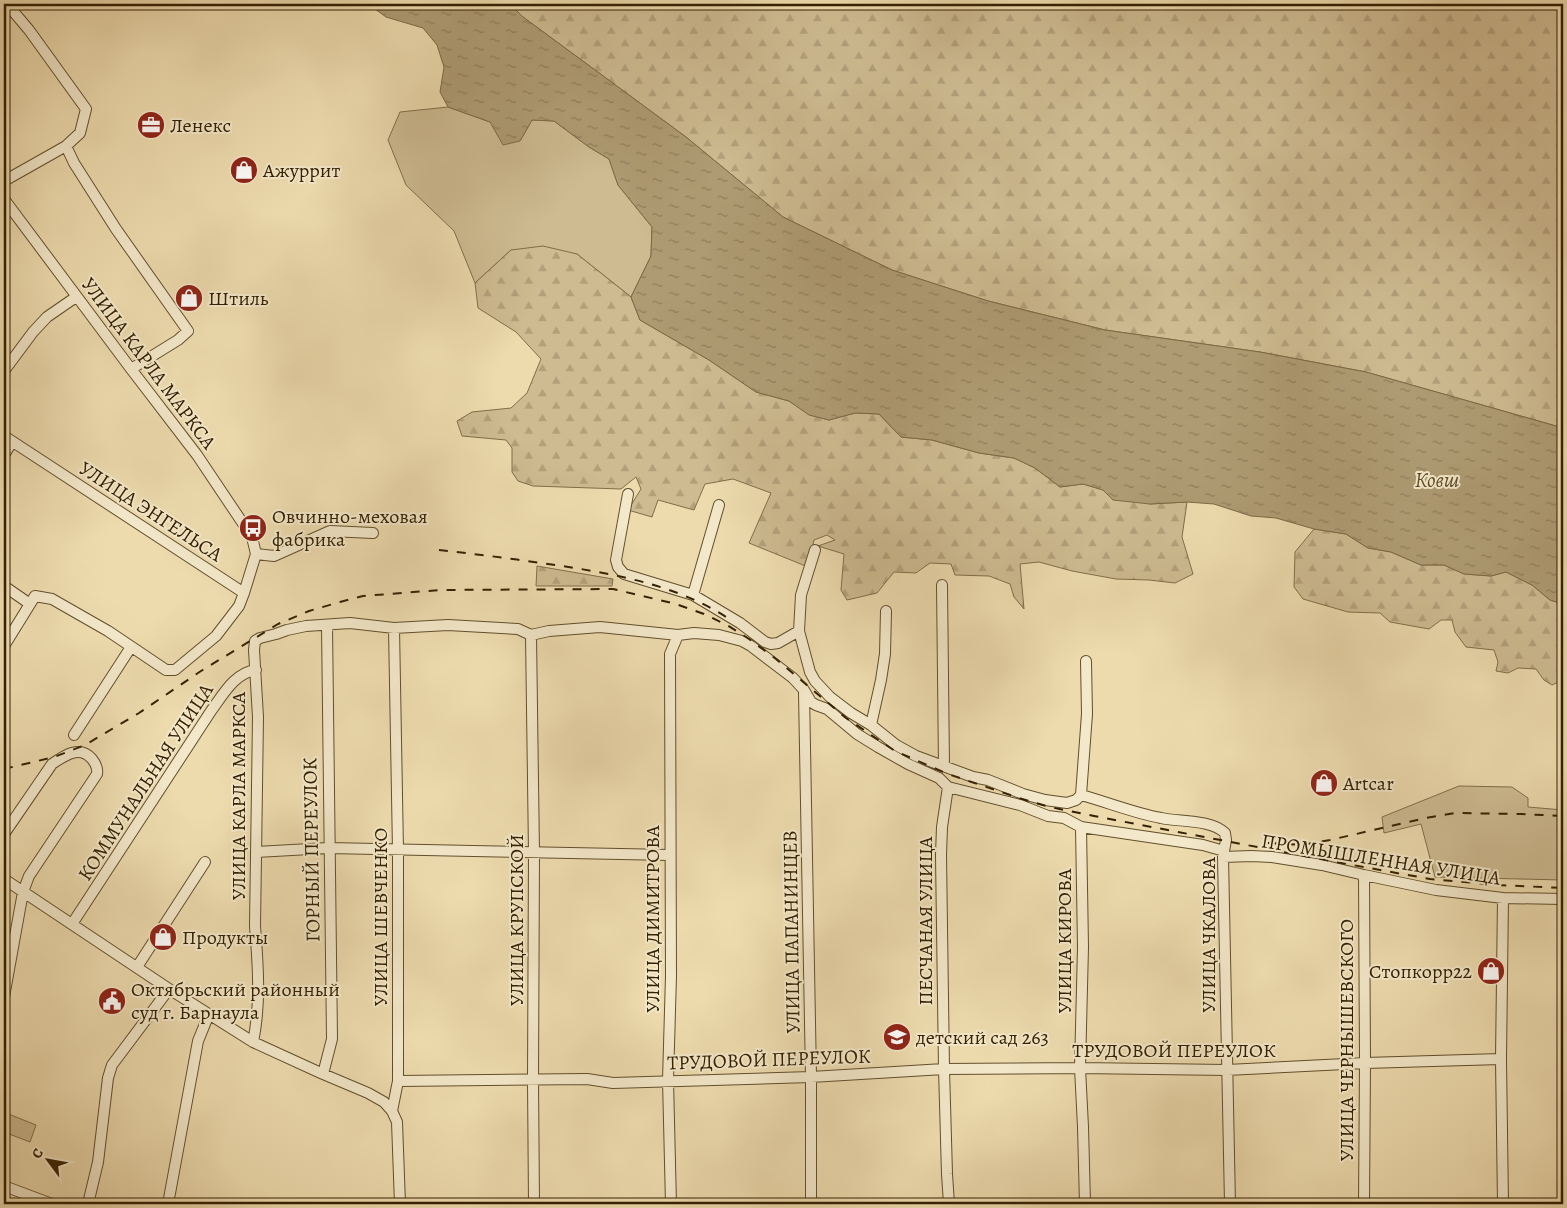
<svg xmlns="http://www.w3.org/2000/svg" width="1567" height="1208" viewBox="0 0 1567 1208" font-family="Alegreya,serif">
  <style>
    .green { fill: #cebb91; stroke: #816e49 }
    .forest { fill: url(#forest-firs); stroke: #816e49 }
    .water { fill: url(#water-ripples); stroke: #7d6a45 }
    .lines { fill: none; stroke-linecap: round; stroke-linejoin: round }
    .minor-casing { stroke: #624f2c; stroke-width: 12 }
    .minor { stroke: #f3e8ca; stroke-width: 10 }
    .rail { stroke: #342001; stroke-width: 2; stroke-dasharray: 9 9; stroke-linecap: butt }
    .labels { text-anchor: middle; stroke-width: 4; stroke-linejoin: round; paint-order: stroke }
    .poi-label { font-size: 20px; fill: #342001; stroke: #f3e8ca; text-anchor: start }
    .street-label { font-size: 20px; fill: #342001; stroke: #f3e8ca }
    .water-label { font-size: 21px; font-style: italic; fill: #5f4b29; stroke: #f3e8ca }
  </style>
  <defs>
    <pattern id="forest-firs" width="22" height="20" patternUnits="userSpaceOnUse" patternTransform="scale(1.25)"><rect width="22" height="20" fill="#cebb91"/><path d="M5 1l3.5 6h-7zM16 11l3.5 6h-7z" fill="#b2a07b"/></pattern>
    <pattern id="water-ripples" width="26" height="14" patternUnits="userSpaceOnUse" patternTransform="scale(1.25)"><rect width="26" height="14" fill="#ae9b73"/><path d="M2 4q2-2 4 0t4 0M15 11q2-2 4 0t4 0" fill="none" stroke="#8e7e5c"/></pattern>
  </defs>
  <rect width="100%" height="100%" fill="#eddbae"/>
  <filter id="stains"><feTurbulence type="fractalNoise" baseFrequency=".004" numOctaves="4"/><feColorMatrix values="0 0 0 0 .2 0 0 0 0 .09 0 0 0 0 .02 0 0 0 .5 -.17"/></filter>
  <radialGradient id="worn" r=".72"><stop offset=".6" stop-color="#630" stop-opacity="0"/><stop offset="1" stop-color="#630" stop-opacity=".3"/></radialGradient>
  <path class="green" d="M448 107 490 122 520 141 532 120 554 121 589 147 609 159 618 185 652 227 651 256 631 297 577 254 511 250 475 283 454 231 406 185 388 140 400 112Z
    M1459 786 1512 787 1528 798V807L1563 810V880L1435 877 1421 824 1384 833 1382 817Z
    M6 1113 36 1125 30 1142 4 1132V1121Z"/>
  <path class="forest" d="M510 4H1563V428L1366 372 1260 352 1105 330 988 301 892 270 783 217 686 137 523 17Z
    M543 246 577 254 631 297 640 320 709 360 756 392 789 401 810 415 829 420 855 413 879 414 901 437 932 440 979 453 1014 458 1035 468 1060 487 1083 484 1150 504 1187 502 1182 537 1193 574 1175 583 1149 580 1116 579 1072 571 1039 562 1020 564 1024 609 1014 597 1010 584 989 576 955 575 951 564 930 563 916 573 894 572 877 593 847 600 841 590 844 554 818 546 835 540 827 535 814 540 808 567 749 543 771 493 733 479 705 484 694 510 658 500 652 517 628 510 641 489 636 477 621 489 533 486 518 481 512 472V448L506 440 462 436 457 421 472 412 511 408 527 393 541 359 516 332 478 308 475 283 511 250Z
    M1314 529 1346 534 1368 548 1391 552 1421 565H1444L1464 574 1491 576 1506 572 1532 585 1550 600 1563 604V680L1552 685 1544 680 1536 669 1518 668 1508 673 1496 671 1498 662 1494 650 1466 647 1455 632 1452 620H1441L1429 629 1390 622 1380 613 1348 612 1303 599 1294 587 1295 552Z
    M537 566 613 579 612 586H536Z"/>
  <path class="water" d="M336 4H510L523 17 686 137 783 217 892 270 988 301 1105 330 1260 352 1366 372 1563 428V604L1550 600 1532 585 1506 572 1491 576 1464 574 1444 565H1421L1391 552 1368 548 1346 534 1314 529 1276 518 1251 516 1214 504 1187 502 1150 504 1113 500 1103 490 1083 484 1060 487 1035 468 1014 458 979 453 932 440 901 437 879 414 855 413 829 420 809 415 789 401 756 392 709 360 640 320 631 297 651 256 652 227 618 185 609 159 589 147 554 121 532 120 520 141 503 145 490 122 448 107 440 92 444 67 437 45 423 28 386 17 371 6H341Z"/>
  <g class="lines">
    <defs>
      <path id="minor" d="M66 146 74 163 116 229 188 331 178 340 131 369
        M4 181 66 146 80 133 86 109 29 30 7 4
        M4 199 131 369 197 455 252 537 256 554
        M4 371 33 332 47 317 76 297
        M4 436 244 593 256 554
        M4 455 12 442
        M628 494 616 560 618 567 624 574 693 595 740 623 765 642 771 644 778 643 799 631 810 672 815 681 830 697 851 713 871 725 896 745 916 756 973 777 988 780 1023 794 1045 800 1067 803 1076 800 1081 795
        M256 554 274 556 330 531 373 533
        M942 585 944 766
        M4 586 30 604
        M693 595 719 505
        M799 631 801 595 815 550
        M531 635 534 853 533 1080 534 1204
        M4 646 35 596 52 599 108 631 166 670H175L216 636 239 606 244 593
        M804 693 811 1077V1204
        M871 725 881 680 885 654 886 611
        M74 735 131 647
        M948 787 942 827 941 855 944 1069 947 1174 949 1204
        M948 787 1020 805 1048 816 1064 818 1081 827 1203 845 1224 851
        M1081 795C1107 802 1134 813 1161 818 1179 822 1211 819 1225 833L1226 840 1223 857 1230 1204
        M1081 795 1087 714 1086 661
        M1081 827 1083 947 1080 1068 1083 1127 1085 1204
        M4 834 52 764C65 755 80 745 92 759 96 764 98 768 97 774L29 876 23 892 4 997
        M256 852 328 848 670 855
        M1223 857 1251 856 1272 857 1322 865 1364 875 1436 890 1503 898 1563 899
        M4 879 169 989 253 1042 323 1074 368 1093 384 1102 392 1111 397 1122 400 1204
        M1503 898 1501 1059 1503 1204
        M72 924 211 711C223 695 234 673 256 670
        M137 967 205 862
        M253 1042C261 1004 258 964 255 926L258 717 254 650 255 641 260 638 276 634 287 630 306 626 350 623 394 628 448 625 518 629 531 635 549 631 600 627 678 635 694 633 719 635 742 641 751 646 793 678 804 690 811 702 816 705 827 709 857 734 878 747 908 764 939 778 948 787
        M323 1074 332 1039 327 625
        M398 1081 587 1079 613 1083 811 1077 944 1069 1080 1068 1227 1070 1365 1063 1501 1059
        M392 1111 398 1081V851L394 628
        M4 1186 52 1204
        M88 1204 98 1162 108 1078 112 1065 169 989
        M168 1204 198 1041 209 1014
        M671 1204 668 1080 671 976 670 654 678 635
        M1364 1204 1365 1063 1364 875"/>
    </defs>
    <use href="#minor" class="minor-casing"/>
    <use href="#minor" class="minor"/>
    <path class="rail" d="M439 550C484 555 530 561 575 568 629 577 686 589 732 621
      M4 769 54 757 85 745 139 713 201 671 278 624 309 611 340 602 363 596 440 590 613 589 676 604 704 614 727 625 749 639 776 659 846 718 895 751 948 774 1019 798 1050 807 1094 816 1336 862 1430 879 1498 885 1563 888
      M1268 843 1302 845 1330 840 1426 818 1455 813 1521 814 1563 816"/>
  </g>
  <defs>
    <symbol id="office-disc" viewBox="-11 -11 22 22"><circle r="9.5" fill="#8f2418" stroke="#f3e8ca"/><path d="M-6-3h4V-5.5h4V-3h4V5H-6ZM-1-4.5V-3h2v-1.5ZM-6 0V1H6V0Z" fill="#fff"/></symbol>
    <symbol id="shop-disc" viewBox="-11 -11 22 22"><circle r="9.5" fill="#8f2418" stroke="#f3e8ca"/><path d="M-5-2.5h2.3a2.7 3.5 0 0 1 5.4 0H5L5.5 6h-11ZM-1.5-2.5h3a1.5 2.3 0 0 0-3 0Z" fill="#fff"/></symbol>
    <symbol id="bus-disc" viewBox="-11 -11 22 22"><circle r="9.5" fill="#8f2418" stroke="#f3e8ca"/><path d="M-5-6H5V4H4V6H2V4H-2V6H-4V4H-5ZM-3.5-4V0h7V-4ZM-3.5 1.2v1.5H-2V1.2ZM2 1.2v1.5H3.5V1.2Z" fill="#fff"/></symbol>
    <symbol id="civic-disc" viewBox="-11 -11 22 22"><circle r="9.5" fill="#8f2418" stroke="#f3e8ca"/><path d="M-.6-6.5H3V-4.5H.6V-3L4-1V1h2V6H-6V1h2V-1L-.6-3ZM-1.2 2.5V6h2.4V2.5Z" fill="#fff"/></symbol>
    <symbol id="school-disc" viewBox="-11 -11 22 22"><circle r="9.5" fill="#8f2418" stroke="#f3e8ca"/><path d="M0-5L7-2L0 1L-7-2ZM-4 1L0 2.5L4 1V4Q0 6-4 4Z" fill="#fff"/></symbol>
  </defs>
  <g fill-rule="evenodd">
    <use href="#office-disc" x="135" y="109" width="32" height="32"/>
    <use href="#shop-disc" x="228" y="154" width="32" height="32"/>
    <use href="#shop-disc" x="173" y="282" width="32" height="32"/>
    <use href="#bus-disc" x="237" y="512" width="32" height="32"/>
    <use href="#shop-disc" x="1308" y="767" width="32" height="32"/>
    <use href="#shop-disc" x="147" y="921" width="32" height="32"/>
    <use href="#shop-disc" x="1475" y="955" width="32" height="32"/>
    <use href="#civic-disc" x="96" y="985" width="32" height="32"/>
    <use href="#school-disc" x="881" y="1021" width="32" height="32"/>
  </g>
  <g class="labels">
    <g class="poi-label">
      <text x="170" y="132">Ленекс</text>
      <text x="263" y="177">Ажуррит</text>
      <text x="208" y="305">Штиль</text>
      <text x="272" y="523">Овчинно-меховая<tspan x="272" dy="23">фабрика</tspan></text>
      <text x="1343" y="790">Artcar</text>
      <text x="182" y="944">Продукты</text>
      <text x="1472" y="978" text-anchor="end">Стопкорр22</text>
      <text x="131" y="996">Октябрьский районный<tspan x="131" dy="23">суд г. Барнаула</tspan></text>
      <text x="916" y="1044">детский сад 263</text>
    </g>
    <g class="street-label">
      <text transform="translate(149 363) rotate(53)" y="7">УЛИЦА КАРЛА МАРКСА</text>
      <text transform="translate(151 511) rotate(33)" y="7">УЛИЦА ЭНГЕЛЬСА</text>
      <text transform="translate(145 782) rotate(-57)" y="7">КОММУНАЛЬНАЯ УЛИЦА</text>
      <text transform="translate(238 796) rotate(-90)" y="7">УЛИЦА КАРЛА МАРКСА</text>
      <text transform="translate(311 850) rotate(-91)" y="7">ГОРНЫЙ ПЕРЕУЛОК</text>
      <text transform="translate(1381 859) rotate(9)" y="7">ПРОМЫШЛЕННАЯ УЛИЦА</text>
      <text transform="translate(380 917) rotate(-90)" y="7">УЛИЦА ШЕВЧЕНКО</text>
      <text transform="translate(652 919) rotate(-90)" y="7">УЛИЦА ДИМИТРОВА</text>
      <text transform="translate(516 920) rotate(-90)" y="7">УЛИЦА КРУПСКОЙ</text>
      <text transform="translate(925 921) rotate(-90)" y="7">ПЕСЧАНАЯ УЛИЦА</text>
      <text transform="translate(791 932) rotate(-91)" y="7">УЛИЦА ПАПАНИНЦЕВ</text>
      <text transform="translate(1208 935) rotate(-90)" y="7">УЛИЦА ЧКАЛОВА</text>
      <text transform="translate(1064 941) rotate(-90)" y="7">УЛИЦА КИРОВА</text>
      <text transform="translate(1346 1040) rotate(-90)" y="7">УЛИЦА ЧЕРНЫШЕВСКОГО</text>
      <text x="1174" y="1057">ТРУДОВОЙ ПЕРЕУЛОК</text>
      <text transform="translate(769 1059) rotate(-2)" y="7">ТРУДОВОЙ ПЕРЕУЛОК</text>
    </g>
    <g class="water-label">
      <text x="1437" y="487">Ковш</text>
    </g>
  </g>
  <rect width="1567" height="1208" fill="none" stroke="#eddbae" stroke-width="20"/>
  <rect x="5" y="5" width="1557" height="1198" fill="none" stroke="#342001" stroke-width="2.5"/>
  <rect x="10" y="10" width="1547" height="1188" fill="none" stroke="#342001"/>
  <g transform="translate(48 1160) rotate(302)" stroke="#f3e8ca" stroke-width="4" paint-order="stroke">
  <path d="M0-4L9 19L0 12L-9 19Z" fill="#342001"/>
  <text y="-8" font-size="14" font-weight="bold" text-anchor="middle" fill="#342001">С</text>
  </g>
  <rect width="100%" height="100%" filter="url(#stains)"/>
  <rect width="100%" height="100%" fill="url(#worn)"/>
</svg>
